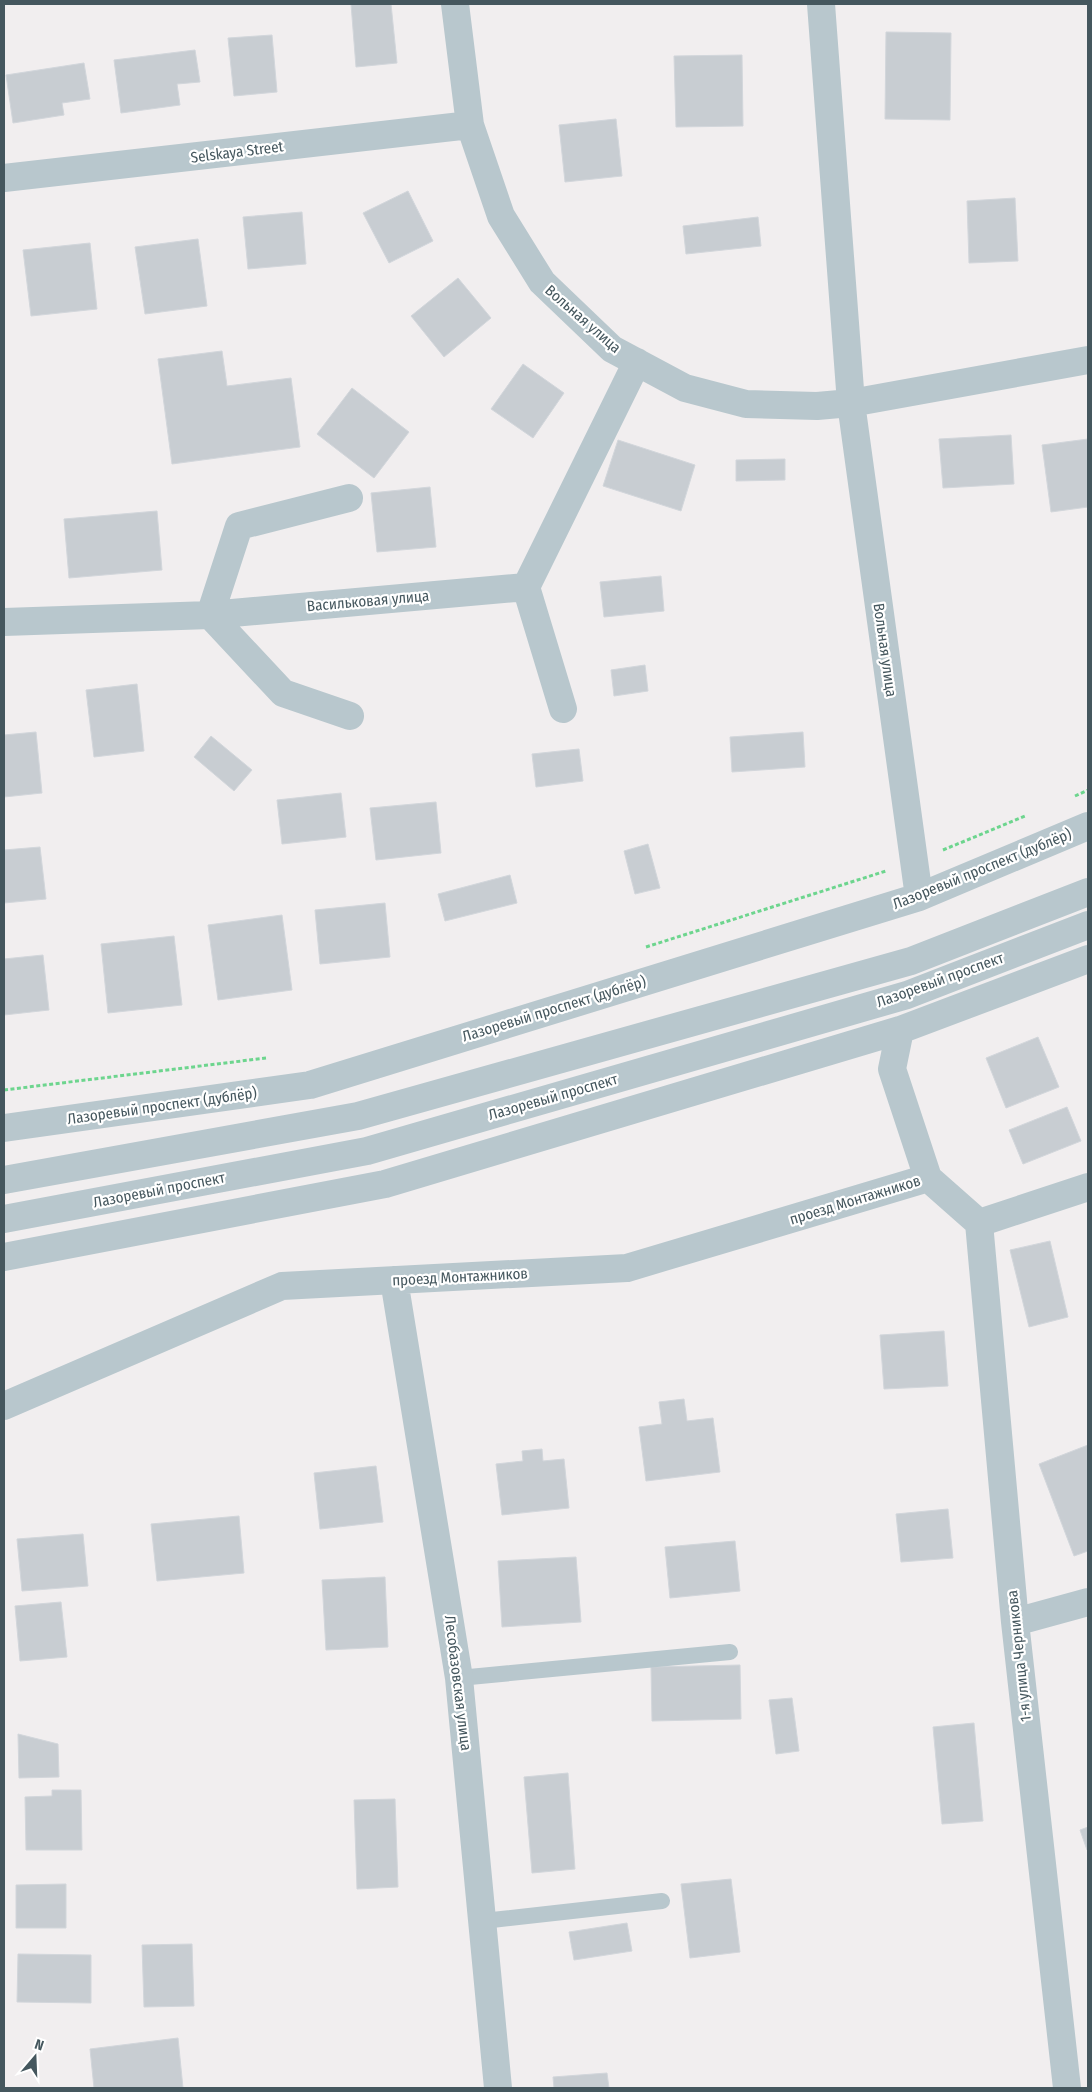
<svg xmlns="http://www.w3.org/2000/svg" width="1092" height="2092" viewBox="0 0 1092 2092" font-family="'Fira Sans Condensed',sans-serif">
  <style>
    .building { fill: #c8cdd2; stroke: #d2d6db }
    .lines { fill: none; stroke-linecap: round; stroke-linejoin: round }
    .path { stroke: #6dd58e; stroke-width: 3; stroke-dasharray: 4 2.5; stroke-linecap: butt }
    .service { stroke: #b8c7cd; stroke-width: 16 }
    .minor { stroke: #b8c7cd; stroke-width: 28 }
    .tertiary { stroke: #b8c7cd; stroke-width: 28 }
    .labels { text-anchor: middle; stroke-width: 4.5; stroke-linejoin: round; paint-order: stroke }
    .street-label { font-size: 15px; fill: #45575e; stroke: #fff }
  </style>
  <rect width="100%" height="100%" fill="#f1eeef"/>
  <path class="building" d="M351 4H391L397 63 356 67Z
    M886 32 951 33 950 120 885 119Z
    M272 35 277 92 234 96 228 38Z
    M195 50 200 82 177 84 180 105 121 113 114 60Z
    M742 55 743 126 676 127 674 56Z
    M84 63 90 99 62 103 64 115 13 123 6 75Z
    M616 119 622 176 565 182 559 125Z
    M408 191 433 241 389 263 363 213Z
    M1015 198 1018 261 969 263 967 201Z
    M302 212 306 264 248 269 243 217Z
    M758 217 761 246 686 254 683 226Z
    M198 239 207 306 145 314 135 247Z
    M90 243 97 309 31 316 23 250Z
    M458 278 491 318 444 357 411 316Z
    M222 351 227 386 291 378 300 447 172 464 158 359Z
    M523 364 564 393 533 438 491 409Z
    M352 388 409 432 374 478 317 434Z
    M1011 435 1014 484 943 488 939 439Z
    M1088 439V507L1051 512 1042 445Z
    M618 440 695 465 681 511 603 486Z
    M785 459V480L736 481V460Z
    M430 487 436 547 377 552 371 493Z
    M157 511 162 570 69 578 64 519Z
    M661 576 664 611 604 617 600 582Z
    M645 665 648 691 614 696 611 670Z
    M137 684 144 751 94 757 86 690Z
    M36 732 42 793 4 797V735Z
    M803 732 805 767 732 772 730 737Z
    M211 736 252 770 234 791 194 757Z
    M579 749 583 781 536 787 532 754Z
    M341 793 346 837 282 844 277 800Z
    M436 802 441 853 376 860 370 808Z
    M648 844 660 888 635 894 624 851Z
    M40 847 46 899 4 903V850Z
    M510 875 517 903 445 921 438 894Z
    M385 903 390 957 320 964 315 910Z
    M282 915 292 990 218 1000 208 925Z
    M174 936 182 1005 108 1013 101 944Z
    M43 955 49 1010 4 1015V959Z
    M1038 1037 1059 1087 1006 1108 986 1058Z
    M1067 1107 1081 1141 1023 1164 1009 1130Z
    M1050 1241 1068 1317 1029 1327 1010 1250Z
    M944 1331 948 1386 884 1389 880 1335Z
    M684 1399 687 1421 713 1418 720 1472 646 1481 639 1427 662 1424 659 1402Z
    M1088 1445V1551L1074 1556 1039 1464Z
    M542 1449 543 1461 564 1459 569 1508 502 1515 496 1464 523 1461 522 1451Z
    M376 1466 383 1522 320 1529 314 1473Z
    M948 1509 953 1558 901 1562 896 1514Z
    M239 1516 244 1573 157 1581 151 1524Z
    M83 1534 88 1586 22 1591 17 1539Z
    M735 1541 740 1591 670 1598 665 1547Z
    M576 1557 581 1622 502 1627 498 1561Z
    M385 1577 388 1647 326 1650 322 1580Z
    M61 1602 67 1657 20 1661 15 1606Z
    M740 1665 741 1719 652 1721 651 1667Z
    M792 1698 799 1751 776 1754 769 1700Z
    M974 1723 983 1821 942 1824 933 1727Z
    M18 1734 58 1744 59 1777 19 1778Z
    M568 1773 575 1869 532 1873 524 1777Z
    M52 1790H81L82 1850H26L25 1797 52 1796Z
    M395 1799 398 1887 357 1889 354 1800Z
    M1088 1827V1849L1087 1850 1080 1830Z
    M731 1879 740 1952 690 1958 681 1884Z
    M66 1884V1928H16V1885Z
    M627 1923 632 1951 574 1960 569 1932Z
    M192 1944 194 2006 144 2007 142 1945Z
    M18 1954 91 1955V2003L17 2002Z
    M178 2038 183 2088H94L90 2049Z
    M607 2073 609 2088H554L553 2077Z"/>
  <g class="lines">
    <path class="path" d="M1075 796 1088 790
      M943 850 1025 816
      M646 947 886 871
      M4 1090 266 1058"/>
    <path class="service" d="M459 1678 730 1652
      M483 1921 662 1901"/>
    <path class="minor" d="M455 4 470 125 501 216 542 282 612 349 685 388 746 404 817 406 851 403 1088 360
      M821 4 851 403 919 897
      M4 178 470 125
      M349 498 239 526 210 615 283 693 350 716
      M526 587 563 709
      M4 622 210 615 526 587 637 362
      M900 1030 892 1069 928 1178 979 1223
      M4 1128 310 1085 919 897 1088 826
      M979 1223 1015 1622 1067 2088
      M979 1223 1088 1187
      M4 1257 385 1184 900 1030 1088 959
      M394 1280 459 1678 498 2088
      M4 1406 282 1286 627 1268 928 1178
      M1015 1622 1088 1602"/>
    <path class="tertiary" d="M4 1180 358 1116 911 961 1088 892
      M4 1219 367 1151 907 995 1088 925"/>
  </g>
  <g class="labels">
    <g class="street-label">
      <text transform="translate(237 152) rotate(-7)" y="5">Selskaya Street</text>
      <text transform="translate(583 319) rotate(41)" y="5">Вольная улица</text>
      <text transform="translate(368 601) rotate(-5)" y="5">Васильковая улица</text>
      <text transform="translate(885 650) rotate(82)" y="5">Вольная улица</text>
      <text transform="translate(982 869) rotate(-22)" y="5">Лазоревый проспект (дублёр)</text>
      <text transform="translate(940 980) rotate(-20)" y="5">Лазоревый проспект</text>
      <text transform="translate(554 1009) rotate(-17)" y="5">Лазоревый проспект (дублёр)</text>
      <text transform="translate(553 1097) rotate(-16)" y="5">Лазоревый проспект</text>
      <text transform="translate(162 1106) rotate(-8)" y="5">Лазоревый проспект (дублёр)</text>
      <text transform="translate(159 1190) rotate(-11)" y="5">Лазоревый проспект</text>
      <text transform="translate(855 1200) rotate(-17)" y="5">проезд Монтажников</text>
      <text transform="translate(460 1277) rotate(-3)" y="5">проезд Монтажников</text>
      <text transform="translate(1019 1656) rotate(-96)" y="5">1-я улица Черникова</text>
      <text transform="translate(458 1683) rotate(83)" y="5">Лесобазовская улица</text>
    </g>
  </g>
  <rect width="1092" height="2092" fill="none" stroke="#45575e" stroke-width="10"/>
  <g transform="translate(35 2057) rotate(19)" stroke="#ffffff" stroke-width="4" paint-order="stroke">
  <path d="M0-4L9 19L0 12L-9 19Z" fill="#45575e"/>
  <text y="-8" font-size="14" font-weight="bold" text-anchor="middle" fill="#45575e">N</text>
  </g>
</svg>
